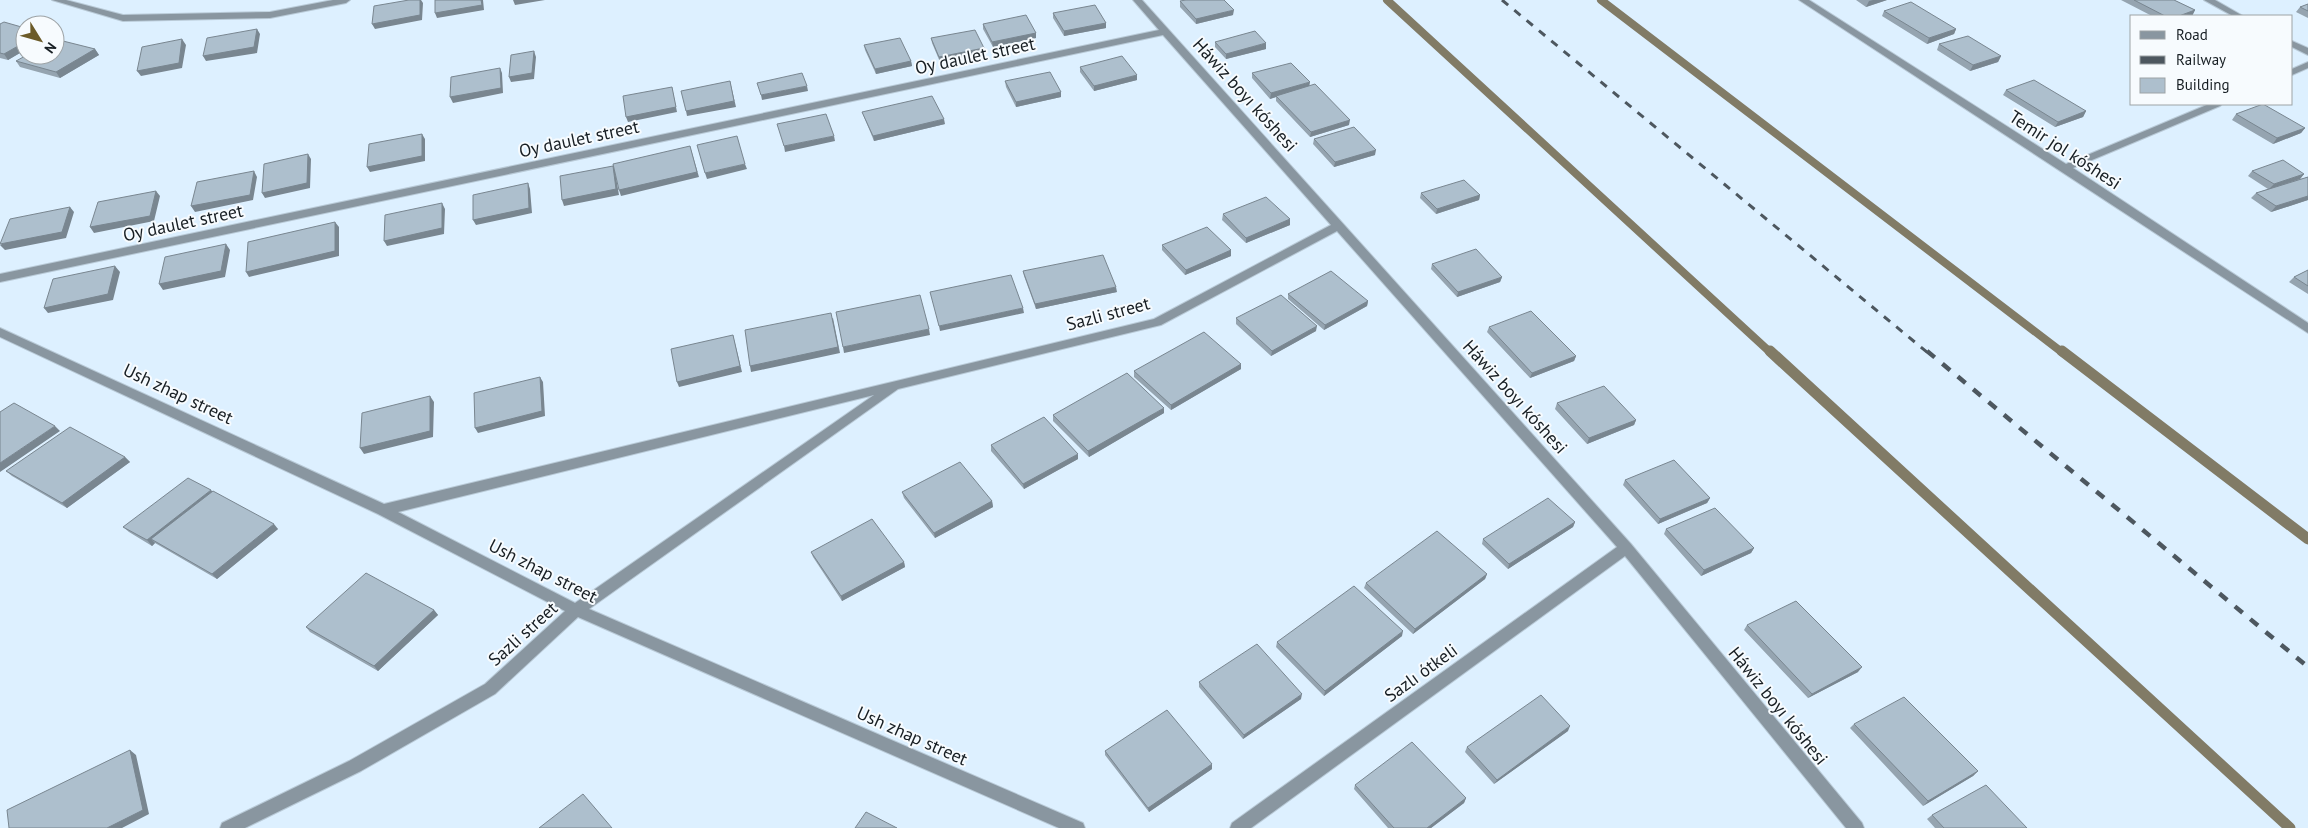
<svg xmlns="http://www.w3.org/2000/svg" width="2308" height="828" viewBox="0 0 2308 828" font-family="'PT Sans',sans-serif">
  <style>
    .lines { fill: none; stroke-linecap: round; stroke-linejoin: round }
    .stream-far1 { stroke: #817b66; stroke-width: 8 }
    .stream { stroke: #817b66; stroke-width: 11 }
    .street-casing { stroke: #b9cad7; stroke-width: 2 }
    .street { fill: #8996a0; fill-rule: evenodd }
    .rail-far1 { stroke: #4d575f; stroke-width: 3; stroke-dasharray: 8 8; stroke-linecap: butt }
    .rail { stroke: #4d575f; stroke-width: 4.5; stroke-dasharray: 10 10; stroke-linecap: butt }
    .wall { fill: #95a4b0 }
    .shaded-wall { fill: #798690 }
    .building { fill: #adbfcd; stroke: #798690 }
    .labels { text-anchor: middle; stroke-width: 4; stroke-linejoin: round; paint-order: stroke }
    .street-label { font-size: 18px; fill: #171e23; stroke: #f7fbfe }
  </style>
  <rect width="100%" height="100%" fill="#ddf0ff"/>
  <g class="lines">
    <path class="stream-far1" d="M1387 0 1771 353
      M1601 0 2063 353"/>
    <path class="stream" d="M1770 351 2290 828
      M2062 351 2308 539"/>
    <defs>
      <path id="street" d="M52 0H66L123 15 270 12 333 0H350L346 3 270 18 123 21Z
        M1133 0H1142L1631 544 1862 823 1864 828H1846L1625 556 1251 828H1230L1232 823 1617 547 1337 231 1161 325 898 389 589 609 1083 823 1085 828H1059L578 617 495 694 361 771 245 828H220L222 823 349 761 485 684 565 611 378 514 0 337V328L384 504 1154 319 1331 225 1163 35 0 282V274L1159 30ZM874 395 575 603 398 512Z
        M1799 0H1809L2066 164 2209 104H2222L2220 106 2073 168 2308 323V333Z
        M2204 0H2215L2243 16H2233Z
        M2292 41 2308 48V55L2292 47Z
        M2308 62V68L2292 75V69Z"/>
    </defs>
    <use href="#street" class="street-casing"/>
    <use href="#street" class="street"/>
    <path class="rail-far1" d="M1502 0 1928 353"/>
    <path class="rail" d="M1927 351 2308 667"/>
  </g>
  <path class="wall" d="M1856 0H1887L1866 7Z
    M2121 0H2174L2195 10 2192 16H2152Z
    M1180 1 1233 15 1196 24 1180 7Z
    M2308 4V18L2296 12 2300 7Z
    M1884 11 1956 29 1954 34 1927 44 1882 16Z
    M1053 13 1106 23V28L1064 36 1053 18Z
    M0 24 25 28V50L8 60 0 58Z
    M983 24 1036 33V38L993 47 983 29Z
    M931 38 984 48V53L940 62 932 43Z
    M1215 42 1266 49 1226 59 1215 47Z
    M1939 44 2001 56 1998 62 1970 71 1937 50Z
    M864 45 911 61 912 66 876 74 865 50Z
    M95 49 99 55 60 78 20 67 16 61Z
    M1080 67 1137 80 1094 91 1080 72Z
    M1252 73 1310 86 1349 125 1310 137 1276 101V97L1270 99 1252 78Z
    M1005 81 1061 92V97L1016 107 1006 87Z
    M2006 90 2086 111 2083 117 2055 127 2003 95Z
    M862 112 945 124 874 141 864 117Z
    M2236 114 2305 128 2301 133 2273 144 2232 120Z
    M1314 139 1375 155 1334 167 1313 144Z
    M2252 171 2304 174 2300 179 2287 183 2308 177V200L2271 212 2251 198 2256 193 2268 189 2248 176Z
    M1421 193 1480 195 1479 200 1436 214 1420 198Z
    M1223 214 1290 219V225L1246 243 1222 220Z
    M1162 245 1231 250V256L1185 275 1162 250Z
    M1432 264 1502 277 1500 282 1457 297 1431 269Z
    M2308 270V294L2289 282 2294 277Z
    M1023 271 1117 292 1036 309 1024 276Z
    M1288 294 1368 301 1367 306 1324 330 1288 299Z
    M1236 318 1316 331 1271 356 1236 324Z
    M1489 327 1576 356 1574 361 1530 378 1487 332Z
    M1241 364V369L1171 410 1134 377V371Z
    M1557 403 1636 420 1634 425 1587 444 1555 409Z
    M1164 413 1089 457 1053 421V415Z
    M991 445 1078 459 1024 489 991 451Z
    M125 457 130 462 67 508 12 476 6 471Z
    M1625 480 1710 498 1707 503 1658 524 1623 485Z
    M212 491 278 529 217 579 155 543 152 546 129 532 123 527Z
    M902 492 992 501 993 507 935 538 904 498Z
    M1575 522 1573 527 1508 569 1482 544 1483 539Z
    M1666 529 1754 548 1751 553 1701 576 1664 534Z
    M811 552 904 562 905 567 842 601 813 557Z
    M1487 574 1485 579 1413 634 1364 588 1366 583Z
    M434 610 438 615 378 671 310 632 306 627Z
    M1747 625 1858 672 1808 698 1744 630Z
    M1402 636 1324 696 1276 647 1277 642Z
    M1199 682 1301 699 1243 739 1199 687Z
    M1854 724 1978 771 1973 776 1923 806 1850 728Z
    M1568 731 1494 784 1465 752 1467 747Z
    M1105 751 1212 769 1149 812 1105 755Z
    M1355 785 1466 798 1464 803 1431 828H1388L1354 789Z
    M1932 815 2027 828H1935L1927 819Z"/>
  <path class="shaded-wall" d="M420 0H421L423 3 422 20 375 29 372 24Z
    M481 0H483L484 10 437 18 435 13Z
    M513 0H545L515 5Z
    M1873 0H1887L1866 7 1869 1Z
    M1234 10 1233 15 1196 24V19Z
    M2195 10 2192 16H2179Z
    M1106 23V28L1064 36V31Z
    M257 29 260 34 257 53 206 61 203 56Z
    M1956 29 1954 34 1927 44 1929 38Z
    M1036 33V38L993 47 992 42Z
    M182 39 186 45 182 68 141 76 137 71Z
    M25 42V50L8 60 4 54Z
    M1266 43V49L1226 59V54Z
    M984 48V53L940 62 939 57Z
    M95 49 99 55 60 78 56 72Z
    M534 51 536 57 534 79 511 82 509 77Z
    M2001 56 1998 62 1970 71 1973 65Z
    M911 61 912 66 876 74 875 69Z
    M500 68 502 73 503 93 453 103 450 97Z
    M1137 75V80L1094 91V86Z
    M730 81 736 107 687 116 686 111Z
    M1310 82 1309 88 1276 96V97L1270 99 1271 93Z
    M807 86 808 91 762 100 761 95Z
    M672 87 677 112 628 122 626 117Z
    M1061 92V97L1016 107V102Z
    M2086 111 2083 117 2055 127 2058 122Z
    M944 119 945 124 874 141 873 136Z
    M1350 120 1349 125 1310 137 1311 132Z
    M2305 128 2301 133 2273 144 2277 138Z
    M422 134 425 139V161L370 172 367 167Z
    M834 136 835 141 785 152 784 146Z
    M690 146 699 177 621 196 619 190Z
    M1376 150 1375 155 1334 167 1335 162Z
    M308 154 311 159 310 188 265 198 262 193Z
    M745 164 747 169 707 179 705 173Z
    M613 166 615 171 619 195 564 206 562 200Z
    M254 171 257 177 253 200 195 212 191 206Z
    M2304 174 2300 179 2269 189 2274 184Z
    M528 183 530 189 532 213 476 225 473 220Z
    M156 191 160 196 154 221 94 233 90 227Z
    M1480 195 1479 200 1436 214 1437 209Z
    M2308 196V200L2271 212 2276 206Z
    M442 203 445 209 444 234 387 246 384 241Z
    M70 207 74 212 66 238 5 250 0 245Z
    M1290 219V225L1246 243V238Z
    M335 222 339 227V256L249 277 246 272Z
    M226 244 230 250 225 277 163 290 159 284Z
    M1231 250V256L1185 275 1186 270Z
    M115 266 120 272 113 300 48 313 44 308Z
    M1502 277 1500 282 1457 297 1458 292Z
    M1116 287 1117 292 1036 309 1035 304Z
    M1368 301 1367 306 1324 330 1325 325Z
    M1023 308 1024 313 940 331 939 326Z
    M833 318 840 353 751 372 750 366Z
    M1317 326 1316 331 1271 356 1272 351Z
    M929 329 930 335 844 353 843 347Z
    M733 335 742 372 679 387 677 382Z
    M1576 356 1574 361 1530 378 1532 373Z
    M1241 364V369L1171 410V405Z
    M540 377 543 382 545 416 478 433 475 428Z
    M430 396 434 402 433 437 364 454 360 448Z
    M1164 408V413L1089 457 1088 451Z
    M1636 420 1634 425 1587 444 1589 438Z
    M55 426 60 431 0 472V463Z
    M1078 454V459L1024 489 1023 484Z
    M125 457 130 462 67 508 62 503Z
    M211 490 216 495 151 539 155 543 152 546 147 540Z
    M1710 498 1707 503 1658 524 1660 519Z
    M992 501 993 507 935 538 934 533Z
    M1575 522 1573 527 1508 569 1509 564Z
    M274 524 278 529 217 579 212 574Z
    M1754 548 1751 553 1701 576 1704 570Z
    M904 562 905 567 842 601 841 596Z
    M1487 574 1485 579 1413 634 1415 629Z
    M434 610 438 615 378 671 374 666Z
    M1403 631 1402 636 1324 696 1325 691Z
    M1862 667 1858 672 1808 698 1812 694Z
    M1302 694 1301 699 1243 739 1244 735Z
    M1570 726 1568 731 1494 784 1497 780Z
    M130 750 136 755 149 814 122 828H107Z
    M1212 764V769L1149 812 1148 808Z
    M1978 771 1973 776 1923 806 1928 801Z
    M1466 798 1464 803 1431 828H1427Z"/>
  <path class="building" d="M409 0H420V15L372 24 374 6Z
    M435 0H481L482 5 435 13Z
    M1186 0H1224L1234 10 1196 19 1180 1Z
    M2134 0H2174L2195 10 2179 16H2165Z
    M1911 2 1956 29 1929 38 1884 11Z
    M2308 4V11L2300 7Z
    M1095 5 1106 23 1064 31 1053 13Z
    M1026 15 1036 33 992 42 983 24Z
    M4 22 25 28V42L4 54 0 53V24Z
    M257 29 254 47 203 56 207 38Z
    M975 30 984 48 939 57 931 38Z
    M1255 31 1266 43 1226 54 1215 42Z
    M1968 36 2001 56 1973 65 1939 44Z
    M900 38 911 61 875 69 864 45Z
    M55 39 95 49 56 72 16 61 27 55H55Z
    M182 39 179 63 137 71 142 47Z
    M534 51 532 73 509 77 511 55Z
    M1122 56 1137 75 1094 86 1080 67Z
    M1291 63 1310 82 1271 93 1252 73Z
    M500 68 501 88 450 97 451 77Z
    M1050 72 1061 92 1016 102 1005 81Z
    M802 73 807 86 761 95 757 83Z
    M2034 80 2086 111 2058 122 2006 90Z
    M730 81 734 101 686 111 681 91Z
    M1315 84 1350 120 1311 132 1276 96Z
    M672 87 676 107 626 117 623 96Z
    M932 96 944 119 873 136 862 112Z
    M2263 104 2305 128 2277 138 2236 114Z
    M826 114 834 136 784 146 777 124Z
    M1354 127 1376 150 1335 162 1314 139Z
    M422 134V156L367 167 369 144Z
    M737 136 745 164 705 173 697 145Z
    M690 146 697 172 619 190 613 164Z
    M308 154 307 183 262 193 264 164Z
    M2283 160 2304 174 2274 184 2252 171Z
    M613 166 616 189 562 200 560 176Z
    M254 171 250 195 191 206 197 182Z
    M2308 177V196L2276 206 2256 193Z
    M1464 180 1480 195 1437 209 1421 193Z
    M528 183 529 208 473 220V195Z
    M156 191 150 216 90 227 98 202Z
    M1266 197 1290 219 1246 238 1223 214Z
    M442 203V228L384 241 385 215Z
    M70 207 62 232 0 244 10 219Z
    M335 222V251L246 272 248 242Z
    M1207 227 1231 250 1186 270 1162 245Z
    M226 244 221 271 159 284 165 257Z
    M1476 249 1502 277 1458 292 1432 264Z
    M1103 255 1116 287 1035 304 1023 271Z
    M115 266 108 294 44 308 53 279Z
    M2308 270V286L2294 277Z
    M1331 271 1368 301 1325 325 1288 294Z
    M1011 275 1023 308 939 326 930 292Z
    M920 295 929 329 843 347 836 312Z
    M1281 295 1317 326 1272 351 1236 318Z
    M1531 311 1576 356 1532 373 1489 327Z
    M831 313 838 347 750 366 745 330Z
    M1204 332 1241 364 1171 405 1134 371Z
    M733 335 740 366 677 382 671 349Z
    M1127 373 1164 408 1088 451 1053 415Z
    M540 377 542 411 475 428 474 393Z
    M1604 386 1636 420 1589 438 1557 403Z
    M430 396V431L360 448 362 413Z
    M14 403 55 426 0 463V412Z
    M1044 417 1078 454 1023 484 991 445Z
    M70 427 125 457 62 503 6 471Z
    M1674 460 1710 498 1660 519 1625 480Z
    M960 462 992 501 934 533 902 492Z
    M188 478 211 490 147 540 123 527Z
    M213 491 274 524 212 574 151 539Z
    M1548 498 1575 522 1509 564 1483 539Z
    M1715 508 1754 548 1704 570 1666 529Z
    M872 519 904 562 841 596 811 552Z
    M1437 531 1487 574 1415 629 1366 583Z
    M366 573 434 610 374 666 306 627Z
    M1354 586 1403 631 1325 691 1277 642Z
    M1796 601 1862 667 1812 694 1747 625Z
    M1257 644 1302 694 1244 735 1199 682Z
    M1541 695 1570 726 1497 780 1467 747Z
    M1904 697 1978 771 1928 801 1854 724Z
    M1167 710 1212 764 1148 808 1105 751Z
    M1412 742 1466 798 1427 828H1394L1355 785Z
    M130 750 143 810 107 828H9L7 810Z
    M1986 785 2027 828H1944L1932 815Z
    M583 794 612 828H539Z
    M866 812 897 828H855Z"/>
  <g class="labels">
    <g class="street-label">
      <text transform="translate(975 56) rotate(-12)" y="6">Oy daulet street</text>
      <text transform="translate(1245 95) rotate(48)" y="6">Háwiz boyı kóshesi</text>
      <text transform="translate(579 139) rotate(-12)" y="6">Oy daulet street</text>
      <text transform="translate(2065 150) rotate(33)" y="6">Temir jol kóshesi</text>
      <text transform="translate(183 223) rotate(-12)" y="6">Oy daulet street</text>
      <text transform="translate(1108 314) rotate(-15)" y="6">Sazli street</text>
      <text transform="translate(178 394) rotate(25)" y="6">Ush zhap street</text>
      <text transform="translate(1515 397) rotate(48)" y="6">Háwiz boyı kóshesi</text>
      <text transform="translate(543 571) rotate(27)" y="6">Ush zhap street</text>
      <text transform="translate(523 634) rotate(-42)" y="6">Sazli street</text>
      <text transform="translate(1421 673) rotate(-36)" y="6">Sazlı ótkeli</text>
      <text transform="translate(1778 706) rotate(51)" y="6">Háwiz boyı kóshesi</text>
      <text transform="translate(912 736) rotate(24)" y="6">Ush zhap street</text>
    </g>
  </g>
  <rect x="2130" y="15" width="162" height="90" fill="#f7fbfe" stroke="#9da3a6"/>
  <rect x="2140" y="31" width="25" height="8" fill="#8996a0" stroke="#9da3a6"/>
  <text x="2176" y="40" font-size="15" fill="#171e23">Road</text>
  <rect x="2140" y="56" width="25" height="8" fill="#4d575f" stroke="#9da3a6"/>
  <text x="2176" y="65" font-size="15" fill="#171e23">Railway</text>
  <rect x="2140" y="78" width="25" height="15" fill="#adbfcd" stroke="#9da3a6"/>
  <text x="2176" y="90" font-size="15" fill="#171e23">Building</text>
  <g transform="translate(40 40) rotate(127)"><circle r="24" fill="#f7fbfe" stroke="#9da3a6"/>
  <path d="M0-4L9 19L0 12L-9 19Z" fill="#6c5b29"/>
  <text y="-8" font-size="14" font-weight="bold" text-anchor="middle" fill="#171e23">N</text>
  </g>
</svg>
